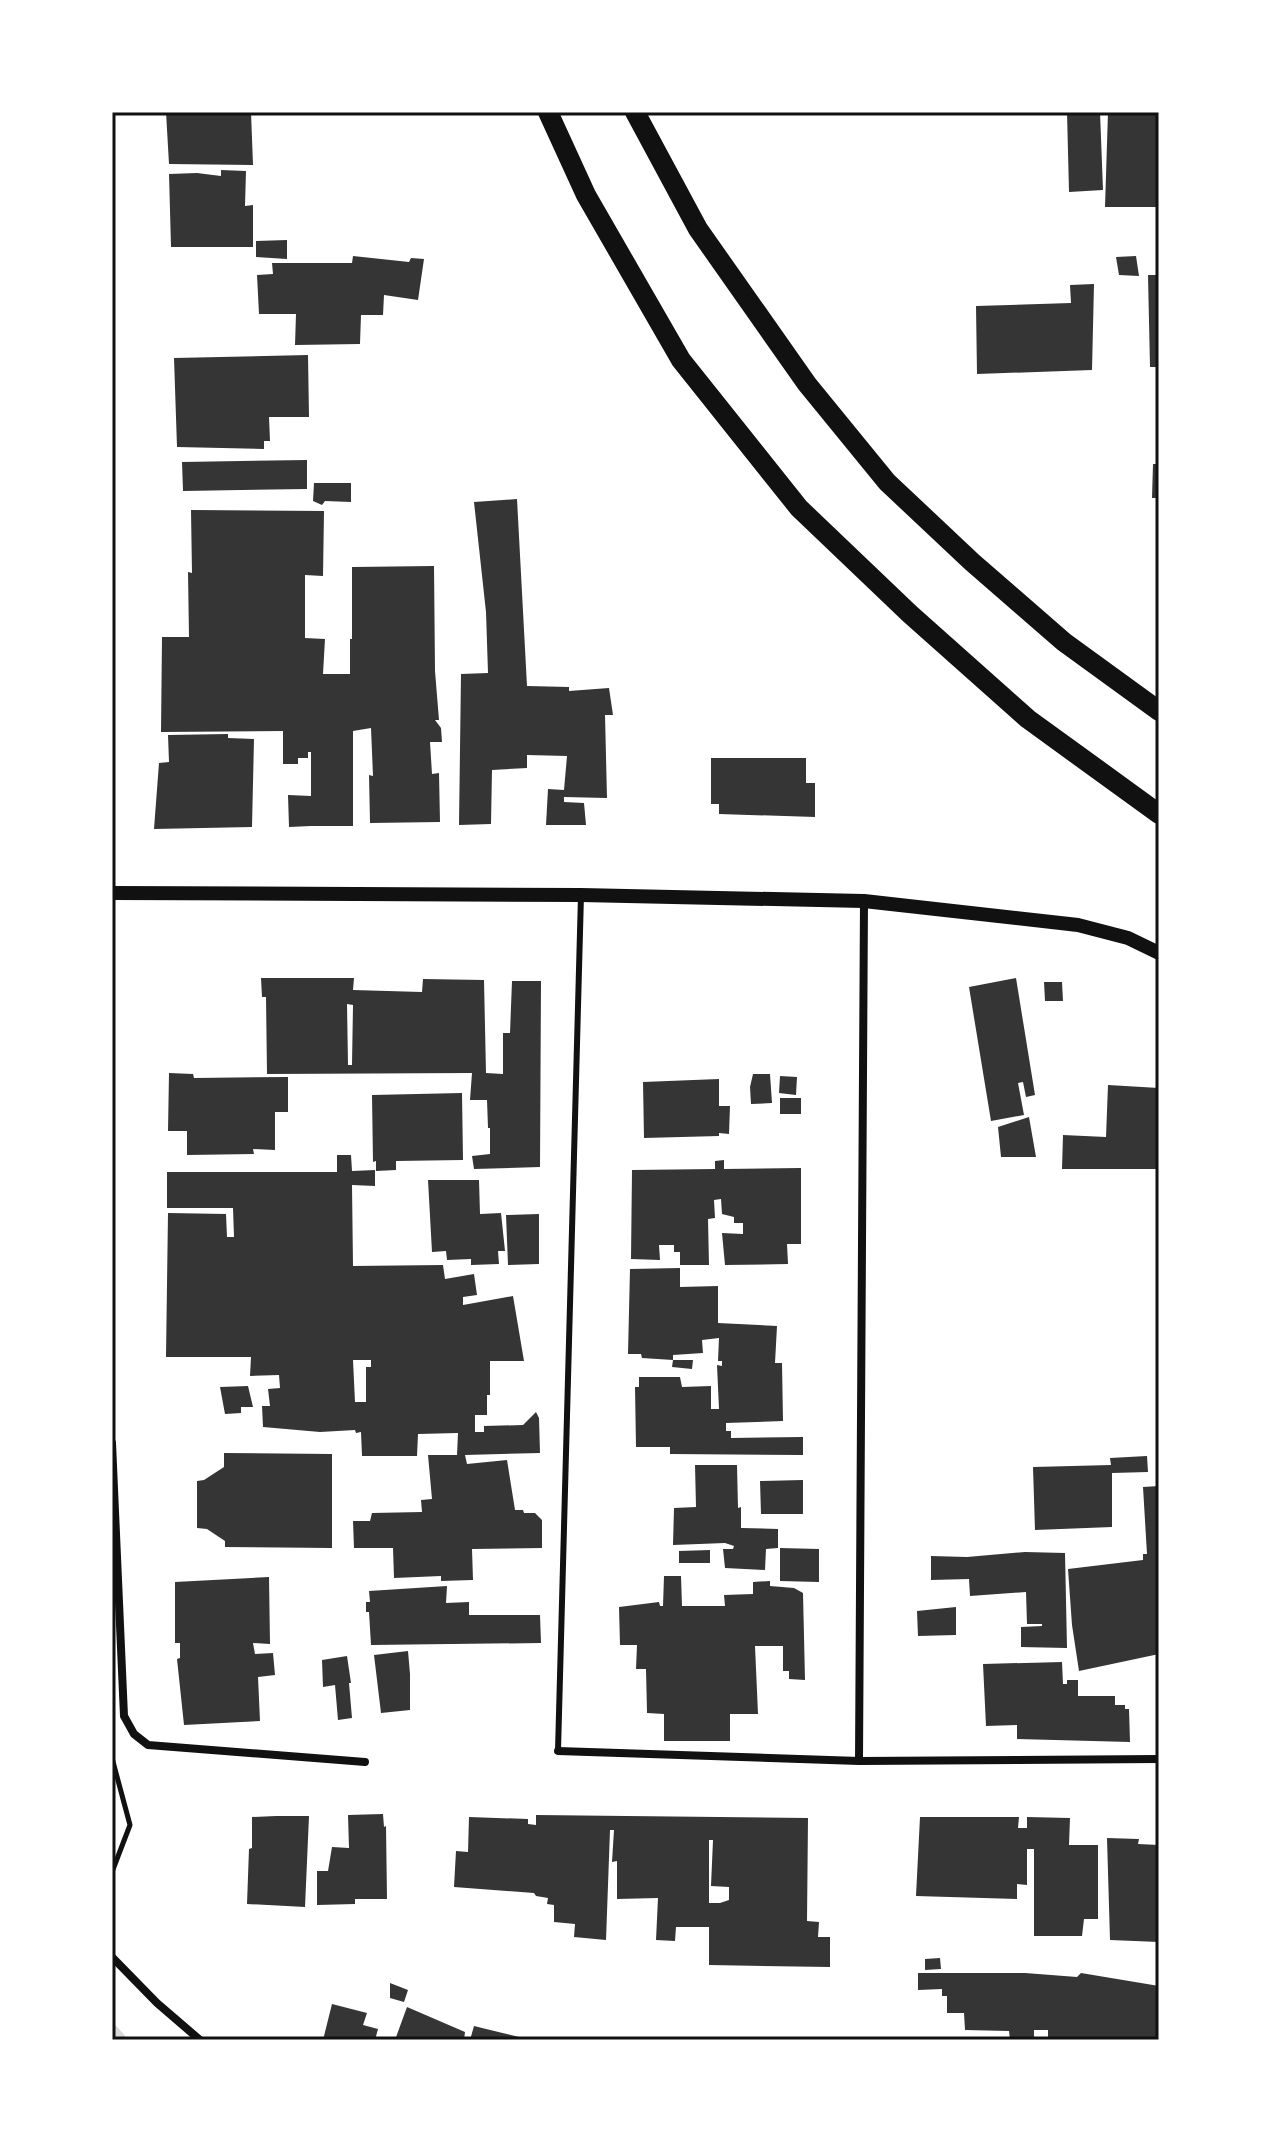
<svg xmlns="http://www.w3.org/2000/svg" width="1271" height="2152" viewBox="0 0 1271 2152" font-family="Ubuntu,sans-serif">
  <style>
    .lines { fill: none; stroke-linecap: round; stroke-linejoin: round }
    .stream { stroke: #d9d9d9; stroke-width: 16 }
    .building { fill: #353535; fill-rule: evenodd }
    .path { stroke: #111; stroke-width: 5 }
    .service { stroke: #111; stroke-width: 6 }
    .minor { stroke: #111; stroke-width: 8 }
    .tertiary { stroke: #111; stroke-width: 14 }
    .primary { stroke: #111; stroke-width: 20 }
    .neatline { fill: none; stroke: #111; stroke-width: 3 }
  </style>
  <rect width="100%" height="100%" fill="#fff"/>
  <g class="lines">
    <path class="stream" d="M112 2033 118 2040"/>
  </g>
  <path class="building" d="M166 112H251L253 165 169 164Z
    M1067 112H1100L1103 190 1069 192Z
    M1108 112H1159V207H1105Z
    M221 170 246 171 245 206 253 205V247H171L169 174 197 173 221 176Z
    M287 240V259L256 257V241Z
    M353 256 409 262 411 258 424 259 418 300 384 295 383 315H361L360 344 295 345 296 314H259L257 275 273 274 272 263H352Z
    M1136 256 1139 276 1119 275 1116 257Z
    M1148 275H1159V367H1150Z
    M1094 284 1092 370 977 374 976 306 1071 303 1070 285Z
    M308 355 309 417H269L270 441H264V449L177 447 174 358Z
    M307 460V489L183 491 182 462Z
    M1153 464H1159V498H1152Z
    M314 483H351V502L325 501 322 505 313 501Z
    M517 499 527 686 569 687V691L609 688 613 715H605L607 798 564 797V802L584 803 586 825H546L548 789 564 790 567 756 527 755V768L492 770 491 824 459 825 461 674 488 673 486 612 474 502Z
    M191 510 324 511 323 576 305 575V638L325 639 323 674H350V639H352V567L434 566 435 671 439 720H435L441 728 442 742H430L432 774 439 773 440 822 370 823 369 775 373 776 371 728 353 731V826H311L289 827 288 795 311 796V752H308V758H298V764H283V731L161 732 162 637H189L188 572 192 573Z
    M228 734V738L254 739 252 827 154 829 159 763 169 762 168 735Z
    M711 758H806V783H815V817L719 814V804H711Z
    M261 978H354L353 990 422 992 423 979 484 980 486 1073 503 1074V1033H510L512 981H541L540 1167 474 1169 472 1156 490 1154V1128H488L487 1100H470L472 1073 267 1074 266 997H262ZM347 1004 353 1005 352 1065H348Z
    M1016 978 1035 1095 1026 1097 1023 1082 1018 1083 1024 1115 991 1121 969 987Z
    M1044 982H1062L1063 1001H1045Z
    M169 1073 193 1074 194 1078 288 1077V1112H275V1150L253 1149 254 1154 187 1155V1131H168Z
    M753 1074H770L772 1103 751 1104 750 1087Z
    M780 1076 797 1077 796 1095 779 1093Z
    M719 1079V1106H730L729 1134 719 1133V1136L644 1138 643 1082Z
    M1108 1085 1159 1088V1169H1062L1063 1135 1106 1137Z
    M462 1093 463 1160 396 1161V1170L376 1171V1161L373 1162 372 1095Z
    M780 1098H801V1114H780Z
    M1029 1117 1036 1157H1001L998 1127Z
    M337 1155H351L352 1171 375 1170V1186L352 1185 353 1266 443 1265 445 1279 474 1274 477 1295 463 1297V1305L513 1296 524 1361H490V1395H487V1415H475V1432H484V1426L523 1425 536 1412 539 1418 540 1453 465 1455 467 1464 507 1460 515 1510H523L524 1513H535L542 1520V1548L472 1549 473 1580 441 1581V1576L394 1578 393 1548H354L353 1521H370L372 1513 422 1512 421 1500 432 1499 428 1455H457L458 1433 418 1434 417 1456H362L361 1432 356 1433 355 1430 320 1432 263 1427 262 1406H270L268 1389 280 1388 279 1375 250 1376 251 1357H166L168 1213 226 1214 227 1237H234L233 1208H167V1172H337ZM353 1360H371V1367H366V1402H355Z
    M724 1160V1169L801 1168V1244H787L788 1264 725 1265 722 1233 743 1234V1223H734V1217L722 1214 721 1199 714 1200 715 1218 708 1219 709 1265H680V1252H674V1245H659L660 1260 631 1259 632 1170 715 1169V1161Z
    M428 1180H479L480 1214 501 1213 505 1251H498L499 1264 471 1265V1259L447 1260 446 1251 432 1252Z
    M539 1214V1264L508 1265 506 1215Z
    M680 1268V1287L718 1286V1323L777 1326 775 1363H782L783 1421 726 1423V1431H731V1438L803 1437V1455L670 1454V1447H636L635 1387H639V1377H680L682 1387 711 1386V1409H719L717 1365 722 1366V1361H718L719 1338 702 1340 703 1353 673 1355V1360L642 1358 641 1354H628L630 1269Z
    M673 1360H693L692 1369 672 1367Z
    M248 1386 253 1407H241V1413L225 1414 220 1387Z
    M224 1453 332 1454V1548L225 1547V1541L207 1529 197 1528V1481L204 1480 224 1467Z
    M1147 1456 1148 1472 1112 1473V1527L1035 1530 1033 1467 1111 1465 1110 1458Z
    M695 1465H737L738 1508 741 1507V1528L778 1529V1548L766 1549 765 1570 725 1568 723 1549H733L734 1546 725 1543 673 1545 674 1508 696 1507Z
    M803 1480V1514H761L760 1481Z
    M1159 1486V1654L1079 1671 1072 1625 1068 1569 1143 1560V1554H1147L1143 1487Z
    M780 1548 819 1549V1582L780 1581Z
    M710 1550V1563H679V1551Z
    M1025 1552 1065 1553 1067 1648 1021 1647V1627L1042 1626V1624H1027L1026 1592 970 1596 969 1579 931 1580V1556L967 1557Z
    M664 1576H681L682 1606H725L724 1595 753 1594V1582L770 1581V1586L794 1588 803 1593 805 1680 789 1679V1671H783V1646H755L758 1714H730V1741H664V1714L647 1713 646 1669H636L637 1645H620L619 1607 659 1602 660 1606H663Z
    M269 1577 270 1644 253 1643 255 1654 273 1653 275 1675 258 1677 260 1721 184 1725 177 1659 180 1658V1643H175V1582Z
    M447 1586 446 1603 469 1602V1615H540L541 1643 371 1645 369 1612H366V1602H370L369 1591Z
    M956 1607V1635L918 1636 917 1611Z
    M408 1651 410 1674V1710L381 1713 374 1655Z
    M347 1656 351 1683H349L352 1718 338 1720 335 1685 323 1687 322 1660Z
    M1062 1662 1063 1684H1067V1680H1078V1696H1115V1705H1125V1709H1129L1130 1742 1017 1739V1725L986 1726 983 1664Z
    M383 1814 384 1827 386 1826 387 1899H355V1904L317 1905V1871H328L332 1847 349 1848 348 1815Z
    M536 1815 808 1818 807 1921 819 1922 818 1937H830V1967L709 1965V1927H676L675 1941 656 1940 658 1898 617 1899V1861L612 1862 614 1830H610L606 1940 574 1937 575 1924 554 1922V1905L547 1904 548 1898 536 1896 534 1893 454 1887 456 1851 468 1852 469 1817 528 1819V1824L536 1825ZM709 1840H713L711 1886 729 1887V1900L720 1903H709Z
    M276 1816H309L305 1907 247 1904 249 1849 252 1848V1817Z
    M920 1817H1019L1018 1828H1027V1817L1070 1818 1069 1845H1098V1919H1084L1082 1936H1034V1849H1027V1885L1017 1884V1899L916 1896Z
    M1107 1838 1139 1839 1138 1844 1159 1845V1942L1110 1940Z
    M940 1958 941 1969 925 1970V1959Z
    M918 1973H1025L1077 1977 1081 1973 1159 1986V2038H1157L1156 2040H1048V2030H1034V2040H1010L1009 2031 965 2030 964 2013H947V1996H942V1989L918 1990Z
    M390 1983 408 1990 404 2002 390 1998Z
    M332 2004 367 2013 363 2025 378 2029 375 2040H323Z
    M407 2007 465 2032 464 2040H395Z
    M474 2026 527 2039V2040H470Z"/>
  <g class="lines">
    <path class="path" d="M112 1758 130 1825 112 1872"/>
    <path class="service" d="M558 1751 581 895"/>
    <path class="minor" d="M112 1443 124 1716 134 1734 148 1745 365 1762
      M558 1751 859 1761 1159 1759
      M859 1761 864 901
      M112 1957 157 2003 200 2040"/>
    <path class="tertiary" d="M112 893 581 895 864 901 1078 925 1128 938 1159 953"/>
    <path class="primary" d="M548 112 586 195 681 360 799 508 910 614 1028 719 1159 814
      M635 112 698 229 807 384 887 482 972 562 1064 642 1159 711"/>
  </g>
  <rect width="1271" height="2152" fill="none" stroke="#ffffff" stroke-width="228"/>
  <rect x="114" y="114" width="1043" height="1924" class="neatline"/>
</svg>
